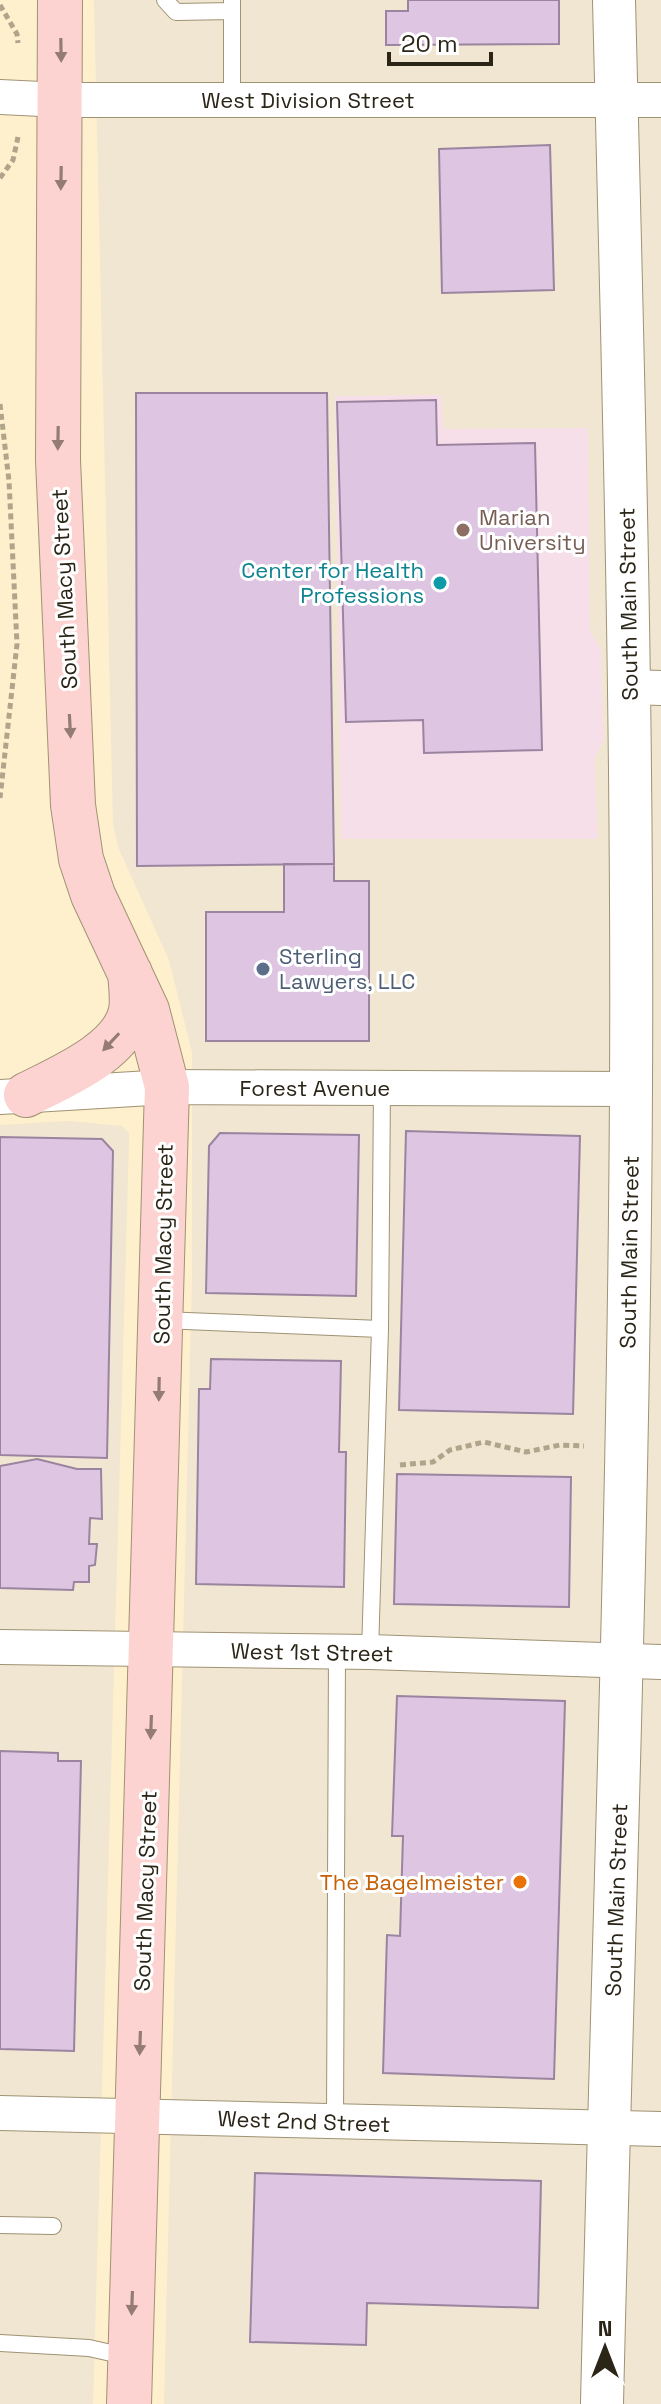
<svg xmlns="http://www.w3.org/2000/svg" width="661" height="2404" viewBox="0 0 661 2404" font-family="'Space Grotesk',sans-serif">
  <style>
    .commercial { fill: #f0e6d1 }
    .education { fill: #f7dfe9 }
    .building { fill: #dec6e3; stroke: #9a849f; stroke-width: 2 }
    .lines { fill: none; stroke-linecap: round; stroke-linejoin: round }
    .service-casing { stroke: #a09273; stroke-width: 18 }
    .minor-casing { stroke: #a09273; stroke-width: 36 }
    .tertiary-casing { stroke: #a09273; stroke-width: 44 }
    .secondary-casing { stroke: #a09273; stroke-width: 46 }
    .path { stroke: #b0a48a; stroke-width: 5; stroke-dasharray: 6 4; stroke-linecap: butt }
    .service { stroke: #fff; stroke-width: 16 }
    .minor { stroke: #fff; stroke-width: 34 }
    .tertiary { stroke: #fff; stroke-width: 42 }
    .secondary { stroke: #fcd3d0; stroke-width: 44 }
    .oneway { fill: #947c74 }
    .education-dot { fill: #8d6e63; stroke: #fff; stroke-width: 3 }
    .culture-dot { fill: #0f9aa8; stroke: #fff; stroke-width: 3 }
    .service-dot { fill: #5c6f8a; stroke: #fff; stroke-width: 3 }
    .food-dot { fill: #e8710a; stroke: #fff; stroke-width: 3 }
    .labels { text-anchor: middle; stroke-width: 6; stroke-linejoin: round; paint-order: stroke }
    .street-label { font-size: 22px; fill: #2b2518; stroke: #fff }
    .education-label { font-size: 22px; fill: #785e54; stroke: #fff; text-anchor: start }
    .culture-label { font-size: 22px; fill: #0d838f; stroke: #fff; text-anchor: end }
    .service-label { font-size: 22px; fill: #4e5e75; stroke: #fff; text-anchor: start }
    .food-label { font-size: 22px; fill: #c56008; stroke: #fff; text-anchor: end }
  </style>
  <rect width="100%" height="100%" fill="#feefcd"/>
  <path class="commercial" d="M94 0H661V2404H164L192 1280V1052L169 960 118 847 113 824Z
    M69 1121 122 1126 129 1133V1142L93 2404H0V1125Z"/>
  <path class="education" d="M441 395 444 429 588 428 590 631 601 649 604 739 594 759 598 839H341L335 396Z"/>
  <path class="building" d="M408 0H559V44L386 45V11H408Z
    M550 145 554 290 442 293 439 149Z
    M136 393H327L334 864 137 866Z
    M436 400 437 445 535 443 542 750 424 753 423 720 346 722 337 402Z
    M284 864H334V881H369V1041H206V912H284Z
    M406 1131 580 1136 573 1414 399 1410Z
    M220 1133 359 1135 356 1296 206 1293 209 1146Z
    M0 1137 102 1139 113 1151 107 1458 0 1455Z
    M211 1359 341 1361 339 1452H346L344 1587 196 1584 199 1389H210Z
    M37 1459 77 1469H101L102 1519 90 1518 89 1544H97L95 1565 89 1566V1582H74L73 1590 0 1588V1466Z
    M397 1474 571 1477 569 1607 394 1604Z
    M397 1696 565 1701 554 2079 383 2073 387 1935 400 1936 403 1836H392Z
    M0 1751 58 1753V1761H81L74 2051 0 2049Z
    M255 2173 541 2181 538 2308 367 2303 366 2345 250 2342Z"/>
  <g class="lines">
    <defs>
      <path id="service" d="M165 0 176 12 232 11V0
        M232 11V100
        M162 1320 380 1329
        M370 1652 380 1329 382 1088
        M335 2122 337 1652
        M0 2225 53 2226
        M0 2343 89 2348 129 2357"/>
      <path id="minor" d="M0 97 62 100H661
        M630 687 661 688
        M0 1097 167 1087 631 1089
        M0 1647 370 1652 661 1662
        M0 2113 661 2129"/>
      <path id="tertiary" d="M602 2404C612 1965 629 1526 631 1087 633 725 623 362 614 0"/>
      <path id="secondary" d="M60 0 58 460 73 805 81 859 93 895 147 1010 167 1087 129 2404
        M26 1095C59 1078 123 1052 131 1011 133 999 131 985 130 973"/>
    </defs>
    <use href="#service" class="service-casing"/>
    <use href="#minor" class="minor-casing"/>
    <use href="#tertiary" class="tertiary-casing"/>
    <use href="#secondary" class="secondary-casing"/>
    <path class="path" d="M0 5 17 34 18 43
      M0 178 13 160 18 137
      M0 404 9 481 17 644 0 798
      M400 1465 433 1462 450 1450 484 1442 526 1452 560 1445 584 1446"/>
    <use href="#service" class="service"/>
    <use href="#minor" class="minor"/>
    <use href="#tertiary" class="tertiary"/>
    <use href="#secondary" class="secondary"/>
  </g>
  <defs><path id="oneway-solid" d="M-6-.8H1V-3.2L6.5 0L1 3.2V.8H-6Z" transform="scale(2)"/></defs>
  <g class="oneway">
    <use href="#oneway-solid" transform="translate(61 50) rotate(89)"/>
    <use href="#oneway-solid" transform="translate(61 178) rotate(91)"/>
    <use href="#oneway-solid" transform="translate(58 438) rotate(91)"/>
    <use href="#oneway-solid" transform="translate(70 726) rotate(87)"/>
    <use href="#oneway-solid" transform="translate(111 1042) rotate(133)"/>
    <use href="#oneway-solid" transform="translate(159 1389) rotate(91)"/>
    <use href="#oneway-solid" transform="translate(151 1727) rotate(92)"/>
    <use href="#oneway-solid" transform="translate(140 2043) rotate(92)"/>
    <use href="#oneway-solid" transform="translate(132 2303) rotate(92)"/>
  </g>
  <circle class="education-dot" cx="463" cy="530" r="8"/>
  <circle class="culture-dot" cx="440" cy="583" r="8"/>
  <circle class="service-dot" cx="263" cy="969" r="8"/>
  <circle class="food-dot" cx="520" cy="1882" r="8"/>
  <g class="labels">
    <g class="street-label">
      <text x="308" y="108">West Division Street</text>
      <text transform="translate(64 589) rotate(-93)" y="8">South Macy Street</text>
      <text transform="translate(628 604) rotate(-91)" y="8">South Main Street</text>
      <text x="315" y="1096">Forest Avenue</text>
      <text transform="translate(163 1244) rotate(-89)" y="8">South Macy Street</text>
      <text transform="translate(629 1252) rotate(-89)" y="8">South Main Street</text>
      <text transform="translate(312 1652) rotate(1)" y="8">West 1st Street</text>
      <text transform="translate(145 1891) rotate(-88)" y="8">South Macy Street</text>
      <text transform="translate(616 1900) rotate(-88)" y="8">South Main Street</text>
      <text transform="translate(304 2121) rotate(2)" y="8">West 2nd Street</text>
    </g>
    <g class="education-label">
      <text x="479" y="525">Marian<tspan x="479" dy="25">University</tspan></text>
    </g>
    <g class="culture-label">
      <text x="424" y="578">Center for Health<tspan x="424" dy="25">Professions</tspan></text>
    </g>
    <g class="service-label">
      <text x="279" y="964">Sterling<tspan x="279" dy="25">Lawyers, LLC</tspan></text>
    </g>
    <g class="food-label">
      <text x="504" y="1890">The Bagelmeister</text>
    </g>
  </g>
  <g transform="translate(605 2348)" stroke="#ffffff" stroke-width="6" paint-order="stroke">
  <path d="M0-6L14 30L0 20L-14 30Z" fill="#2b2518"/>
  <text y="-12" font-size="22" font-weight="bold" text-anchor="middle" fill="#2b2518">N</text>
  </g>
  <path d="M389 52v12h102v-12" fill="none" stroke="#2b2518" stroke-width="4"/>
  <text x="401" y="52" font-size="24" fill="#2b2518" stroke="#ffffff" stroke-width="6" paint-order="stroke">20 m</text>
</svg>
